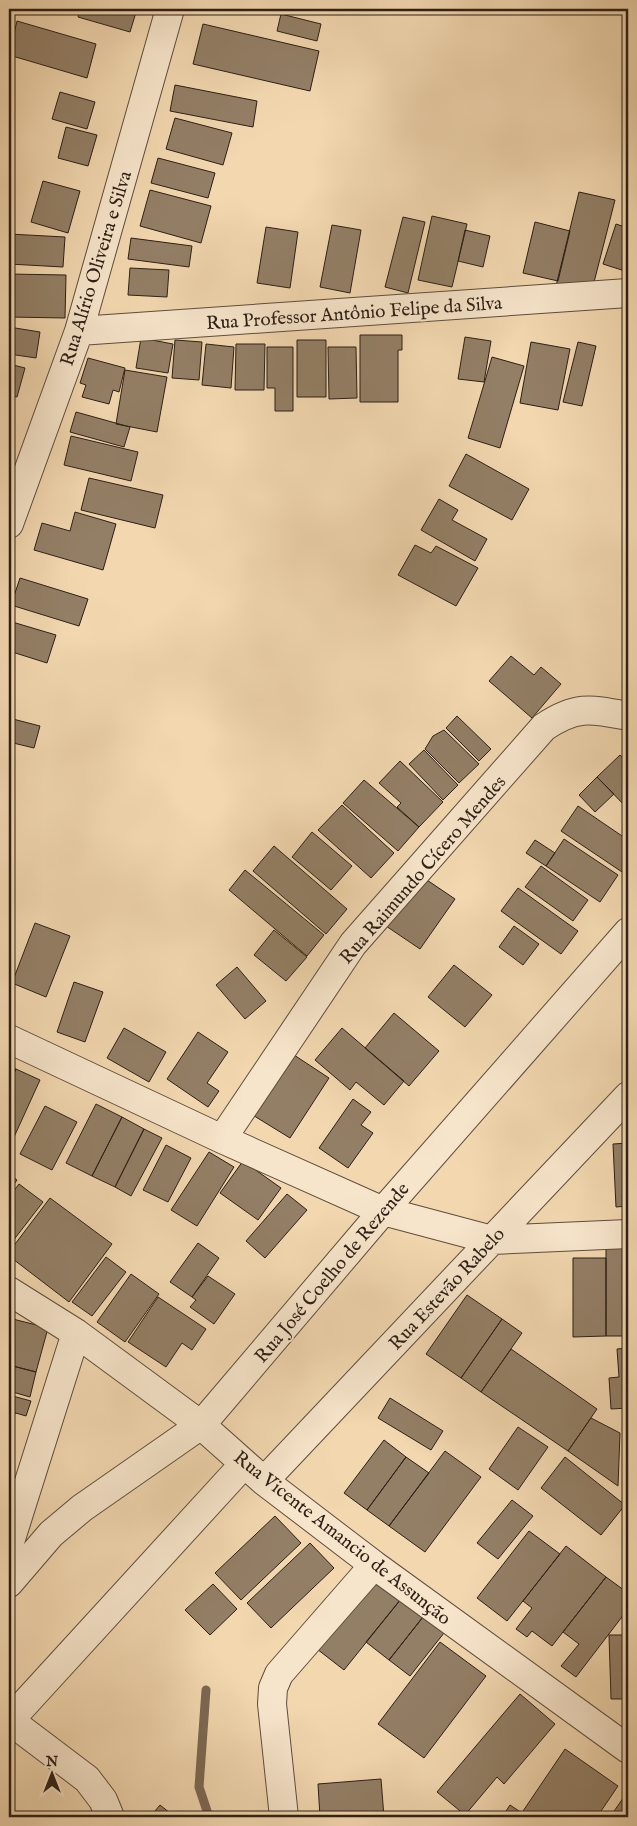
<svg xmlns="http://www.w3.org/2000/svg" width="637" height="1826" viewBox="0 0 637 1826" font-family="'IM FELL English',serif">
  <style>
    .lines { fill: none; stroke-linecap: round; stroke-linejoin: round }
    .stream { stroke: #7b6853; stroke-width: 9 }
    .building { fill: #937f66; stroke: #2d1f17 }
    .street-casing { stroke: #5e4d3d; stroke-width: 30 }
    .street { stroke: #f7e5cb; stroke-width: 28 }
    .labels { text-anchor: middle; stroke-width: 4; stroke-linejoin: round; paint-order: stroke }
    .street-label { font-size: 19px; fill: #2d1f17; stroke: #f7e5cb }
  </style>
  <rect width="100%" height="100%" fill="#f2d7af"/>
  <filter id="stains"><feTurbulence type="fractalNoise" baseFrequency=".004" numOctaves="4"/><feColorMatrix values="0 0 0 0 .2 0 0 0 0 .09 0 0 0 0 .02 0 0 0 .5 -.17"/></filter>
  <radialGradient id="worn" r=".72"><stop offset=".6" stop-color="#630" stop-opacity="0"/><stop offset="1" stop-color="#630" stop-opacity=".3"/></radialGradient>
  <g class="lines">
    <path class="stream" d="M206 1690 199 1787 209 1817"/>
  </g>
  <path class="building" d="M80 9H137L130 32 78 17Z
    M254 9H273V13Z
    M281 14 321 24 317 41 277 31Z
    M17 21 96 44 87 78 9 55Z
    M203 24 319 51 310 91 193 64Z
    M175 85 257 101 253 127 170 111Z
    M60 92 95 102 87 129 52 119Z
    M175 118 232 133 223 165 166 149Z
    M66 127 97 135 88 166 58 158Z
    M158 158 215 173 208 198 151 183Z
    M43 181 80 191 68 233 31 222Z
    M150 190 211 206 201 243 140 226Z
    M579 192 615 200 591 294 556 286Z
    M432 216 467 224 452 287 418 280Z
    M403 217 425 222 408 293 385 287Z
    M535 222 570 231 558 281 523 273Z
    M616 224 628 228V272L603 264Z
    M332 225 361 230 350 293 320 287Z
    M266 227 298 232 290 288 257 283Z
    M465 230 490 236 483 267 458 261Z
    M9 234 65 237 63 267 9 264Z
    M131 238 192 246 189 267 128 259Z
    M130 268 169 270 167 297 128 295Z
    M9 274 66 275 65 318 9 317Z
    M9 327 40 332 36 358 9 354Z
    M360 335H402V350H398V402H360Z
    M465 337 491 341 484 382 458 379Z
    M141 338 173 344 168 373 136 368Z
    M175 340 202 342 199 380 172 378Z
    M297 340H326V397H297Z
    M531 342 570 349 558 410 520 403Z
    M578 342 596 346 582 406 563 402Z
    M206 344 234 347 231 388 202 385Z
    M236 344H265L264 390H235Z
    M267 347H293V411H275V388H267Z
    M328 347H356L357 398 329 399Z
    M492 357 524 366 500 448 468 438Z
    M88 358 125 368 119 392 113 390 109 404 82 397 86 385 80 383Z
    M9 364 25 368 17 397 9 395Z
    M125 370 167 377 157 432 116 424Z
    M76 412 130 427 124 447 70 432Z
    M71 436 138 452 131 481 64 465Z
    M466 454 529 489 512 520 449 486Z
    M89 478 163 495 155 528 81 510Z
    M439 499 458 510 452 520 487 539 475 561 421 530Z
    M75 512 116 524 103 570 34 550 42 523 70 531Z
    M415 545 431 553 436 546 478 568 456 606 398 575Z
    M20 578 88 599 79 626 11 605Z
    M9 621 56 635 47 663 9 651Z
    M511 656 534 675 541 667 561 684 532 718 489 681Z
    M457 716 491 749 479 761 446 728Z
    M9 718 40 726 34 748 9 742Z
    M444 730 479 764 459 783 425 749 433 736Z
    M9 744 14 746 9 763Z
    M424 750 458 785 443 800 409 764Z
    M620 755 628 763V809L597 777Z
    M400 761 443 802 419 827 397 807 401 803 379 783Z
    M597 777 614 794 595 812 579 795Z
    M364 780 419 827 398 851 343 803Z
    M342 805 394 853 371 878 318 830Z
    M578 806 628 840V876L561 831Z
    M312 832 352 866 331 890 292 857Z
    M564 839 618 875 600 902 546 866Z
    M535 840 555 853 546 866 526 853Z
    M274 846 347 909 326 934 253 871Z
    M541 866 588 900 573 921 525 887Z
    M245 870 324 935 307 956 229 890Z
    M421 876 455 899 420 949 386 926Z
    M518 888 578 931 561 954 501 911Z
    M35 923 70 936 46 997 12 983Z
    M514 926 539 944 523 965 499 947Z
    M274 930 307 957 286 981 254 955Z
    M454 965 492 995 465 1027 428 997Z
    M237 967 266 1001 245 1019 216 985Z
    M74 982 103 992 85 1042 57 1032Z
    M394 1013 439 1051 409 1086 365 1048Z
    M124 1028 166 1052 149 1082 107 1058Z
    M342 1028 404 1081 384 1105 356 1082 350 1090 315 1060Z
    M198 1032 228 1052 207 1083 219 1091 208 1107 167 1079Z
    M291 1053 329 1078 290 1138 251 1114Z
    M9 1066 16 1069 9 1084Z
    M16 1069 40 1080 9 1148V1084Z
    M353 1099 371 1112 361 1125 373 1133 348 1168 319 1148Z
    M96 1104 122 1117 92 1176 66 1163Z
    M45 1106 77 1122 52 1170 20 1154Z
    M122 1117 144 1129 115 1187 92 1176Z
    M144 1129 162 1138 131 1196 115 1187Z
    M628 1143V1206L616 1207 613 1144Z
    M166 1145 191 1158 168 1202 143 1190Z
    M209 1152 234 1167 197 1226 171 1210Z
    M243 1161 281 1188 258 1220 220 1193Z
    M9 1174 17 1180 9 1191Z
    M19 1184 43 1202 9 1246V1197Z
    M287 1194 307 1210 265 1258 246 1241Z
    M50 1198 112 1244 69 1302 9 1256V1252Z
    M198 1243 219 1258 192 1297 170 1282Z
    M606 1243H628V1336H606Z
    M106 1257 126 1272 92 1316 72 1302Z
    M573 1258H606V1336L573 1337Z
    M131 1274 159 1294 125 1342 97 1322Z
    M208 1276 235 1294 214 1324 190 1307 196 1300 192 1297Z
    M467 1295 502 1319 461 1378 426 1354Z
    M158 1297 206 1329 192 1350 182 1343 166 1367 128 1342Z
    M9 1318 48 1328 36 1372 9 1365Z
    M502 1319 522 1333 481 1392 461 1378Z
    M628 1348V1408L611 1409 609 1378 619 1377 617 1349Z
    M511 1349 597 1409 568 1451 481 1392Z
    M9 1365 36 1372 30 1397 9 1391Z
    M9 1395 31 1401 26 1416 9 1411Z
    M390 1398 443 1431 431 1450 378 1418Z
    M9 1411 15 1413 11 1429 9 1428Z
    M591 1418 620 1433 618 1486 568 1451Z
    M518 1427 548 1447 518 1490 489 1469Z
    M384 1440 406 1457 367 1510 344 1493Z
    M445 1451 481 1477 425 1552 389 1526Z
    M406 1457 429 1473 389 1526 367 1510Z
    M565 1457 625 1505 601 1535 541 1488Z
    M512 1500 533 1516 498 1559 477 1543Z
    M275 1516 301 1543 241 1600 215 1573Z
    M529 1531 560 1554 507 1621 477 1598Z
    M310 1543 334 1568 271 1628 247 1603Z
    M566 1546 606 1577 552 1646 532 1631 527 1637 516 1629 532 1608 523 1601Z
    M606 1577 628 1593V1609L576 1677 561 1666 579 1644 563 1632Z
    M374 1578 401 1599 344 1670 317 1649Z
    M213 1584 237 1609 210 1635 185 1610Z
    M401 1599 423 1617 389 1660 366 1642Z
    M423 1617 444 1633 410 1676 389 1660Z
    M609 1635H628V1699H611Z
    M440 1642 486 1676 424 1758 378 1724Z
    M520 1694 555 1724 504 1784 497 1777 465 1815 437 1792Z
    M565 1749 618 1786 597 1817H519Z
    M381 1779 384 1817H320L318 1784Z
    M628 1791V1817H610Z
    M160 1805 175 1817H150Z
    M510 1805 522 1813 519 1817H502Z"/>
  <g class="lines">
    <defs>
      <path id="street" d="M79 331 628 293
        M9 524 79 331 170 9
        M9 1039 222 1139 383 1211 492 1240 628 1234
        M222 1139 353 944 544 727C577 705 591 709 628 716
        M9 1291 76 1333 201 1425 264 1481 374 1565 628 1749
        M264 1481 628 1096
        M9 1545 76 1333
        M9 1583 51 1534 82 1508 201 1425 383 1211 628 932
        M9 1720 87 1779 103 1800 110 1817
        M9 1721 244 1464
        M284 1817 272 1704 273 1688 279 1674 374 1565"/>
    </defs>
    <use href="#street" class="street-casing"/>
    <use href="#street" class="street"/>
  </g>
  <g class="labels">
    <g class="street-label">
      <text transform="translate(95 268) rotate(-73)" y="7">Rua Alírio Oliveira e Silva</text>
      <text transform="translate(354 312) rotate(-4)" y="7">Rua Professor Antônio Felipe da Silva</text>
      <text transform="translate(422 869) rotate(-49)" y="7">Rua Raimundo Cícero Mendes</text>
      <text transform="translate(331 1272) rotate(-50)" y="7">Rua José Coelho de Rezende</text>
      <text transform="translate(446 1288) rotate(-47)" y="7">Rua Estevão Rabelo</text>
      <text transform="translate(343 1537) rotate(38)" y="7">Rua Vicente Amancio de Assunção</text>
    </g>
  </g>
  <rect width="637" height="1826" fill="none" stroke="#f2d7af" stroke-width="30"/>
  <rect x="10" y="10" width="617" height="1806" fill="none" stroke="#2d1f17" stroke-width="2.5"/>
  <rect x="15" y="15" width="607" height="1796" fill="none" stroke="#2d1f17"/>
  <g transform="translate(52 1774)" stroke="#f7e5cb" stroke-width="4" paint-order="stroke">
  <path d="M0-4L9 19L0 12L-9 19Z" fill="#2d1f17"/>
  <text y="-8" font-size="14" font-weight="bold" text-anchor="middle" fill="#2d1f17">N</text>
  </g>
  <rect width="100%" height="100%" filter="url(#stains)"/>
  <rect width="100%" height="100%" fill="url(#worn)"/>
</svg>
